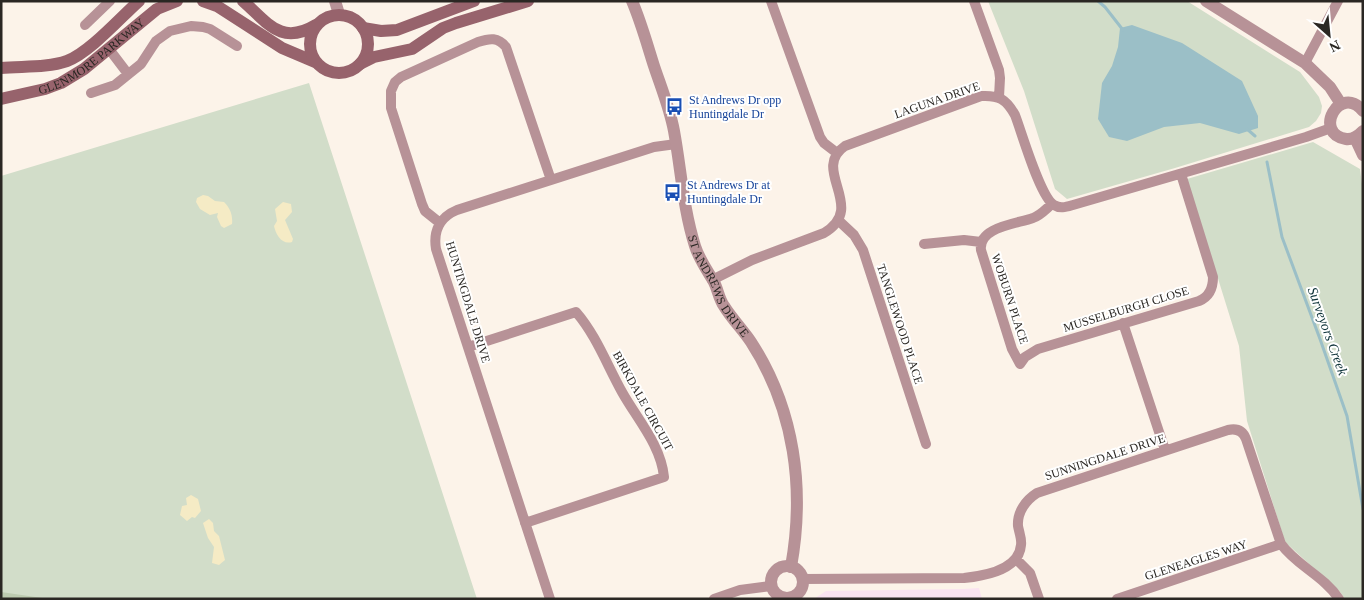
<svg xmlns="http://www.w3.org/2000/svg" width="1364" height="600" viewBox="0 0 1364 600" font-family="Georgia,serif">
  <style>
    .education { fill: #fae3f0 }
    .green { fill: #d2ddc9 }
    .forest { fill: #bdcbb0 }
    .sand { fill: #f5ebc5 }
    .water { fill: #9bbfc7 }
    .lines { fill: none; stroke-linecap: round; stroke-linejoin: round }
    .stream { stroke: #9bbfc7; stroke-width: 3 }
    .minor { stroke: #b79297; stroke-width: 10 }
    .tertiary { stroke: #b79297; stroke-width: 12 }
    .secondary { stroke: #97636c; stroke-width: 12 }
    .labels { text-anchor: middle; stroke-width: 4; stroke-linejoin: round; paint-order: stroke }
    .street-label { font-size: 12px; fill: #2a2723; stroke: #fff }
    .transit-label { font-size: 12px; fill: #164399; stroke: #fff; text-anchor: start }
    .water-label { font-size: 14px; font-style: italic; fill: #0d3238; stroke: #fff }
  </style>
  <rect width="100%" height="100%" fill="#fcf3e9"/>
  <path class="education" d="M979 588 982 599H814L826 591 963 589Z"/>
  <path class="green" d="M988 1H1187L1300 72 1319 97 1322 106 1321 113 1316 121 1309 127 1175 168 1067 199 1055 189 1024 91Z
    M309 83 477 599H1V176Z
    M1313 142 1360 169 1363 192V599H1345L1340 592 1285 542 1247 421 1239 346 1187 179Z"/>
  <path class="forest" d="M1 592 49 599H1Z"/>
  <path class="sand" d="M203 195 208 196 215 201 224 202C230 208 233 215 232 224L224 228 221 226 217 217 218 213 210 215 200 209 196 202 197 198Z
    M283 202 291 204 292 212 285 220 293 239 292 242C282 245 276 235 274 226L277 221 275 209Z
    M191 495 198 499 201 511 195 518 192 517 187 521 180 515 182 506 187 505 186 498Z
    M209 519 213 523 214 531 219 536 225 560 219 565 212 563 214 547 208 538 203 523Z"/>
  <path class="water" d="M1132 25 1182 43 1242 81 1258 116V128L1239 134 1200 123 1164 127 1127 141 1109 137 1098 119 1102 83 1112 66 1118 47 1120 28Z"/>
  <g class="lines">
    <path class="stream" d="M1098 1 1105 7 1123 30
      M1247 129 1255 136
      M1267 162 1282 237 1320 339 1347 416 1363 509"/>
    <path class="minor" d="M771 1 820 137 824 143 837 153
      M974 1 999 70 1000 78 999 97
      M85 25 110 1
      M109 49 128 74
      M1305 63 1338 1
      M91 93 115 85 141 64 156 41 170 31 191 26 203 27 210 29 237 46
      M1052 204C1046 209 1040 216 1033 218 1016 224 978 227 981 250L1012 349 1020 364 1025 357 1038 349 1199 301C1209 297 1213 288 1213 277L1181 174
      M838 220 854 235 863 250 926 444
      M440 223 425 211 422 204 391 108V91L395 82 401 77 478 42C490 38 498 37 506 47L551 180
      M924 244 964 240 981 242
      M712 280 752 260 824 233C868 207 810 170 845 146L981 96C999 95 1006 99 1015 115 1022 133 1040 197 1054 205 1060 209 1066 207 1073 205L1306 137 1331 128
      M1123 323 1165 450
      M468 347 576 312C596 335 607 365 622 392 637 419 661 445 664 477L525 523
      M1016 559 1030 573 1039 599
      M803 579 964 578C984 576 1019 570 1021 545 1022 539 1019 532 1018 526 1017 512 1026 500 1037 493L1228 430C1237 428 1243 431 1246 439L1281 544C1297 566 1324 576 1339 599
      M550 599 436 249C433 231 440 217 457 210L654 147 676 144
      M714 599 740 590 771 586
      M1117 599 1281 544"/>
    <g class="tertiary">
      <path d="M335 1 339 14"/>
      <path id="s1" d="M632 1C641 22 647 44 654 66 661 87 670 109 674 131 681 169 683 208 695 246 699 259 707 270 714 282 718 290 719 299 724 306 732 319 743 330 751 342 795 410 805 489 791 567"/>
      <path d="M1206 1 1305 63 1330 87 1341 104"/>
      <path d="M1363 111C1340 83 1312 133 1346 139 1353 140 1358 136 1363 131"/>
      <path d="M1355 138 1363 155"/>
      <circle cx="787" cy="582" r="16"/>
    </g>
    <g class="secondary">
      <path d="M203 1 217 6 282 48 315 62"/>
      <path d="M243 1C268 23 281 46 316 25"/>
      <circle cx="339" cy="44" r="29"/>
      <path d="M363 28 381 31 397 30 474 1"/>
      <path d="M360 64 374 57 412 49 443 28 456 23 528 1"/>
      <path d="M1 68C23 66 47 68 67 61 89 53 120 18 139 1"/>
      <path id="s2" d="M1 99 45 89 61 83 84 69 157 9 177 1"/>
    </g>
  </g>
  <defs>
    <symbol id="bus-bare" viewBox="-9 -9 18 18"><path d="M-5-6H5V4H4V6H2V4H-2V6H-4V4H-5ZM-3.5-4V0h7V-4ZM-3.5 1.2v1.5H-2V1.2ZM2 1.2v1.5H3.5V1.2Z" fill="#1a4fb4" stroke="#fff" stroke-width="2.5" paint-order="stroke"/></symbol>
  </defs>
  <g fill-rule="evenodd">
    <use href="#bus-bare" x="662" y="94" width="25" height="25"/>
    <use href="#bus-bare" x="660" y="180" width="25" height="25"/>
  </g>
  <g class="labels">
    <g class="street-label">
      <text dy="4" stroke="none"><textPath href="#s2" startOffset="102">GLENMORE PARKWAY</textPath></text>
      <text transform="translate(937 100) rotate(-19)" y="4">LAGUNA DRIVE</text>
      <text dy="4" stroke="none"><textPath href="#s1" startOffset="300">ST ANDREWS DRIVE</textPath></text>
      <text transform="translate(1010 299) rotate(72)" y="4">WOBURN PLACE</text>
      <text transform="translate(468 302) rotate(73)" y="4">HUNTINGDALE DRIVE</text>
      <text transform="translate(1126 309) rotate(-17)" y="4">MUSSELBURGH CLOSE</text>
      <text transform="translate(900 324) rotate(72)" y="4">TANGLEWOOD PLACE</text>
      <text transform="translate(643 401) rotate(61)" y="4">BIRKDALE CIRCUIT</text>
      <text transform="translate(1105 457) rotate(-18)" y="4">SUNNINGDALE DRIVE</text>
      <text transform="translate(1196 560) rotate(-18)" y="4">GLENEAGLES WAY</text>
    </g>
    <g class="transit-label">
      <text x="689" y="104">St Andrews Dr opp<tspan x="689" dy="14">Huntingdale Dr</tspan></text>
      <text x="687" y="189">St Andrews Dr at<tspan x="687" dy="14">Huntingdale Dr</tspan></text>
    </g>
    <g class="water-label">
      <text transform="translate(1328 331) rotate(70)" y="5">Surveyors Creek</text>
    </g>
  </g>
  <rect width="1364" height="600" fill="none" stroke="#2a2723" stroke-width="5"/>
  <g transform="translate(1329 35) rotate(153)" stroke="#ffffff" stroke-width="4" paint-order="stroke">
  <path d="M0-4L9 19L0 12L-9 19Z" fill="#2a2723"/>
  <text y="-8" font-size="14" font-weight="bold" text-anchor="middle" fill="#2a2723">N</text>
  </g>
</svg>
